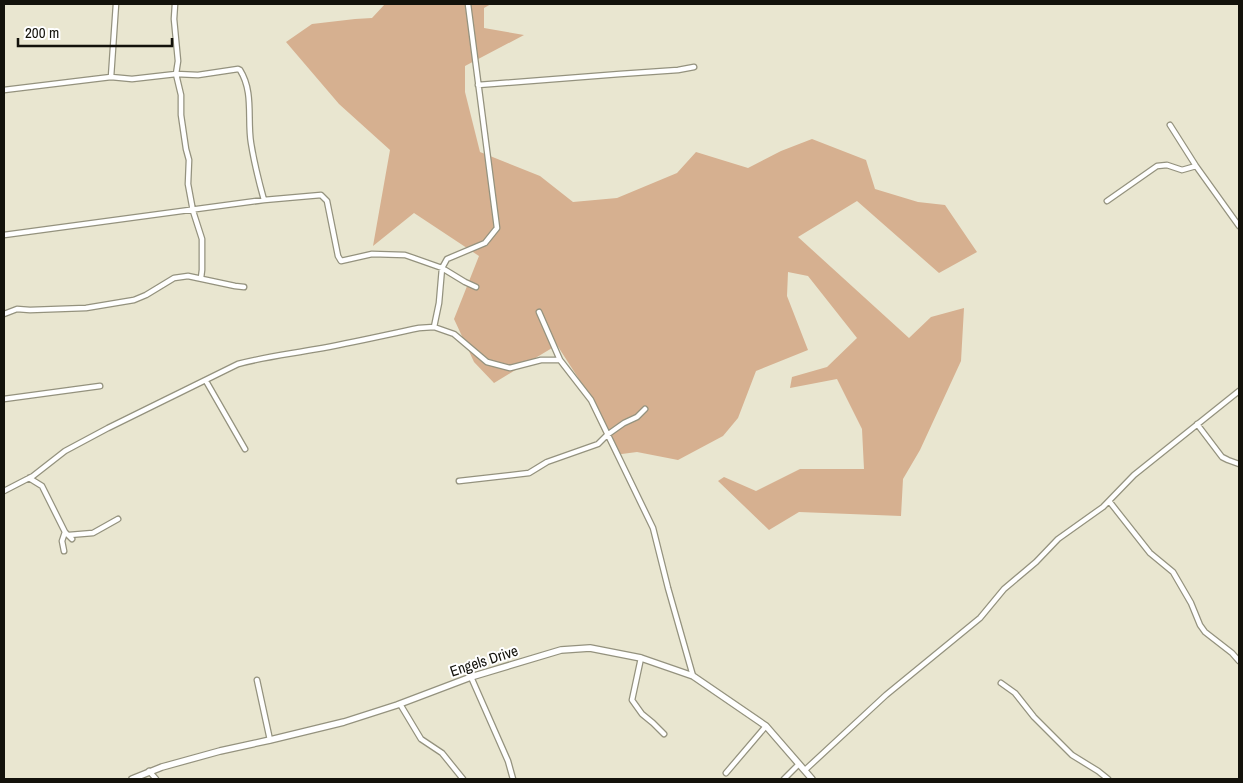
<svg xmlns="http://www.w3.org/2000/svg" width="1243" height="783" viewBox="0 0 1243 783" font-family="'Archivo Narrow',sans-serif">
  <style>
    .green { fill: #d6b090 }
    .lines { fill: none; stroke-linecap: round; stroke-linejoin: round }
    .street-casing { stroke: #94927e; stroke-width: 7 }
    .secondary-casing { stroke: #94927e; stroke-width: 8 }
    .street { stroke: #fff; stroke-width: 4.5 }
    .secondary { stroke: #fff; stroke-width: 5.5 }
    .labels { text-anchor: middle; stroke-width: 4; stroke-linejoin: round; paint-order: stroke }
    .street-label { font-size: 15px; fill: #13120b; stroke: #fff }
  </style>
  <rect width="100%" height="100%" fill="#e9e6d0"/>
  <path class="green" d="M385 4H491L484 8V28L524 35 465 66V92L480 152 540 176 573 202 617 198 677 173 696 152 748 168 781 151 812 139 866 160 875 189 918 202 945 205 977 252 939 273 857 201 798 237 909 338 931 317 964 308 961 361 920 450 903 479 901 516 799 512 769 530 718 481 724 477 756 491 800 469H864L862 429 837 379 790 388 792 377 827 367 857 338 808 276 788 272 787 296 808 350 756 371 738 418 723 436 678 460 637 452 614 455 589 403 584 387 557 345 494 383 474 362 454 319 479 256 414 213 373 246 390 150 339 104 286 42 312 24 355 19 372 18Z"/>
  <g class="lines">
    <defs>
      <path id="street" d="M175 4 174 19 178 61 176 74 181 95V115L186 149 189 160 188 184 193 211 202 239V270L201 278
        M111 77 132 79 176 74 198 75 238 69 240 70C254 92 247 119 251 143 254 162 259 182 264 200
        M478 85 620 74 678 70 694 67
        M4 90 111 77 116 4
        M1170 125 1196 166 1239 226
        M1107 201 1157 166 1167 165 1182 170 1196 166
        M4 235 264 200 321 195 327 201 338 256 341 261 372 254 405 255 442 268 465 282 476 287
        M539 312 560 360
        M4 314 17 309 30 310 86 308 134 300 146 295 174 278 188 276 235 286 244 287
        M434 327 454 334 487 362 510 368 541 360H560L591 400 653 528 668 588 693 676
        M206 381 245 449
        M4 399 100 386
        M1197 424 1222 457 1228 460 1239 464
        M29 478 42 486 65 532 72 539
        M459 481 529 473 547 462 598 444 607 435 624 423 637 417 645 409
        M4 491 33 476 65 451 108 428 238 364C264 357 290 354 317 349 351 343 385 335 419 328L434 327 439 303 442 268 447 259 485 243 497 228 468 4
        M1109 501 1150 553 1173 572 1191 603 1200 625 1205 632 1232 653 1239 661
        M69 535 93 533 118 519
        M64 551 62 541 65 532
        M641 658 632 700 642 714 653 723 664 734
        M471 677 508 761 513 779
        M257 680 270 740
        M1001 683 1015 693 1034 717 1072 755 1098 771 1108 779
        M400 704 421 739 442 753 463 779
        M805 770 886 695 980 618 1004 589 1036 562 1058 539 1103 507 1134 475 1239 391
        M149 771 156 779
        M726 773 766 726
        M784 779 799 764"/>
      <path id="secondary" d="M132 779 162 767 220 751 270 740 344 722 397 705 471 677 561 650 590 648 641 658 693 676 766 726 812 779"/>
    </defs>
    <use href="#street" class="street-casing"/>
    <use href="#secondary" class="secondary-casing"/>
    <use href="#street" class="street"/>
    <use href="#secondary" class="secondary"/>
  </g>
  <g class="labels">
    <g class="street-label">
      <text transform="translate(484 661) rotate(-18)" y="5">Engels Drive</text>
    </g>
  </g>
  <rect width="1243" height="783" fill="none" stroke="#13120b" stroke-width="10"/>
  <path d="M18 38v8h154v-8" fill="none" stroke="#13120b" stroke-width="2.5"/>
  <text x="25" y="38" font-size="15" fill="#13120b" stroke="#ffffff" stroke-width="4" paint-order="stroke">200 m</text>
</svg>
